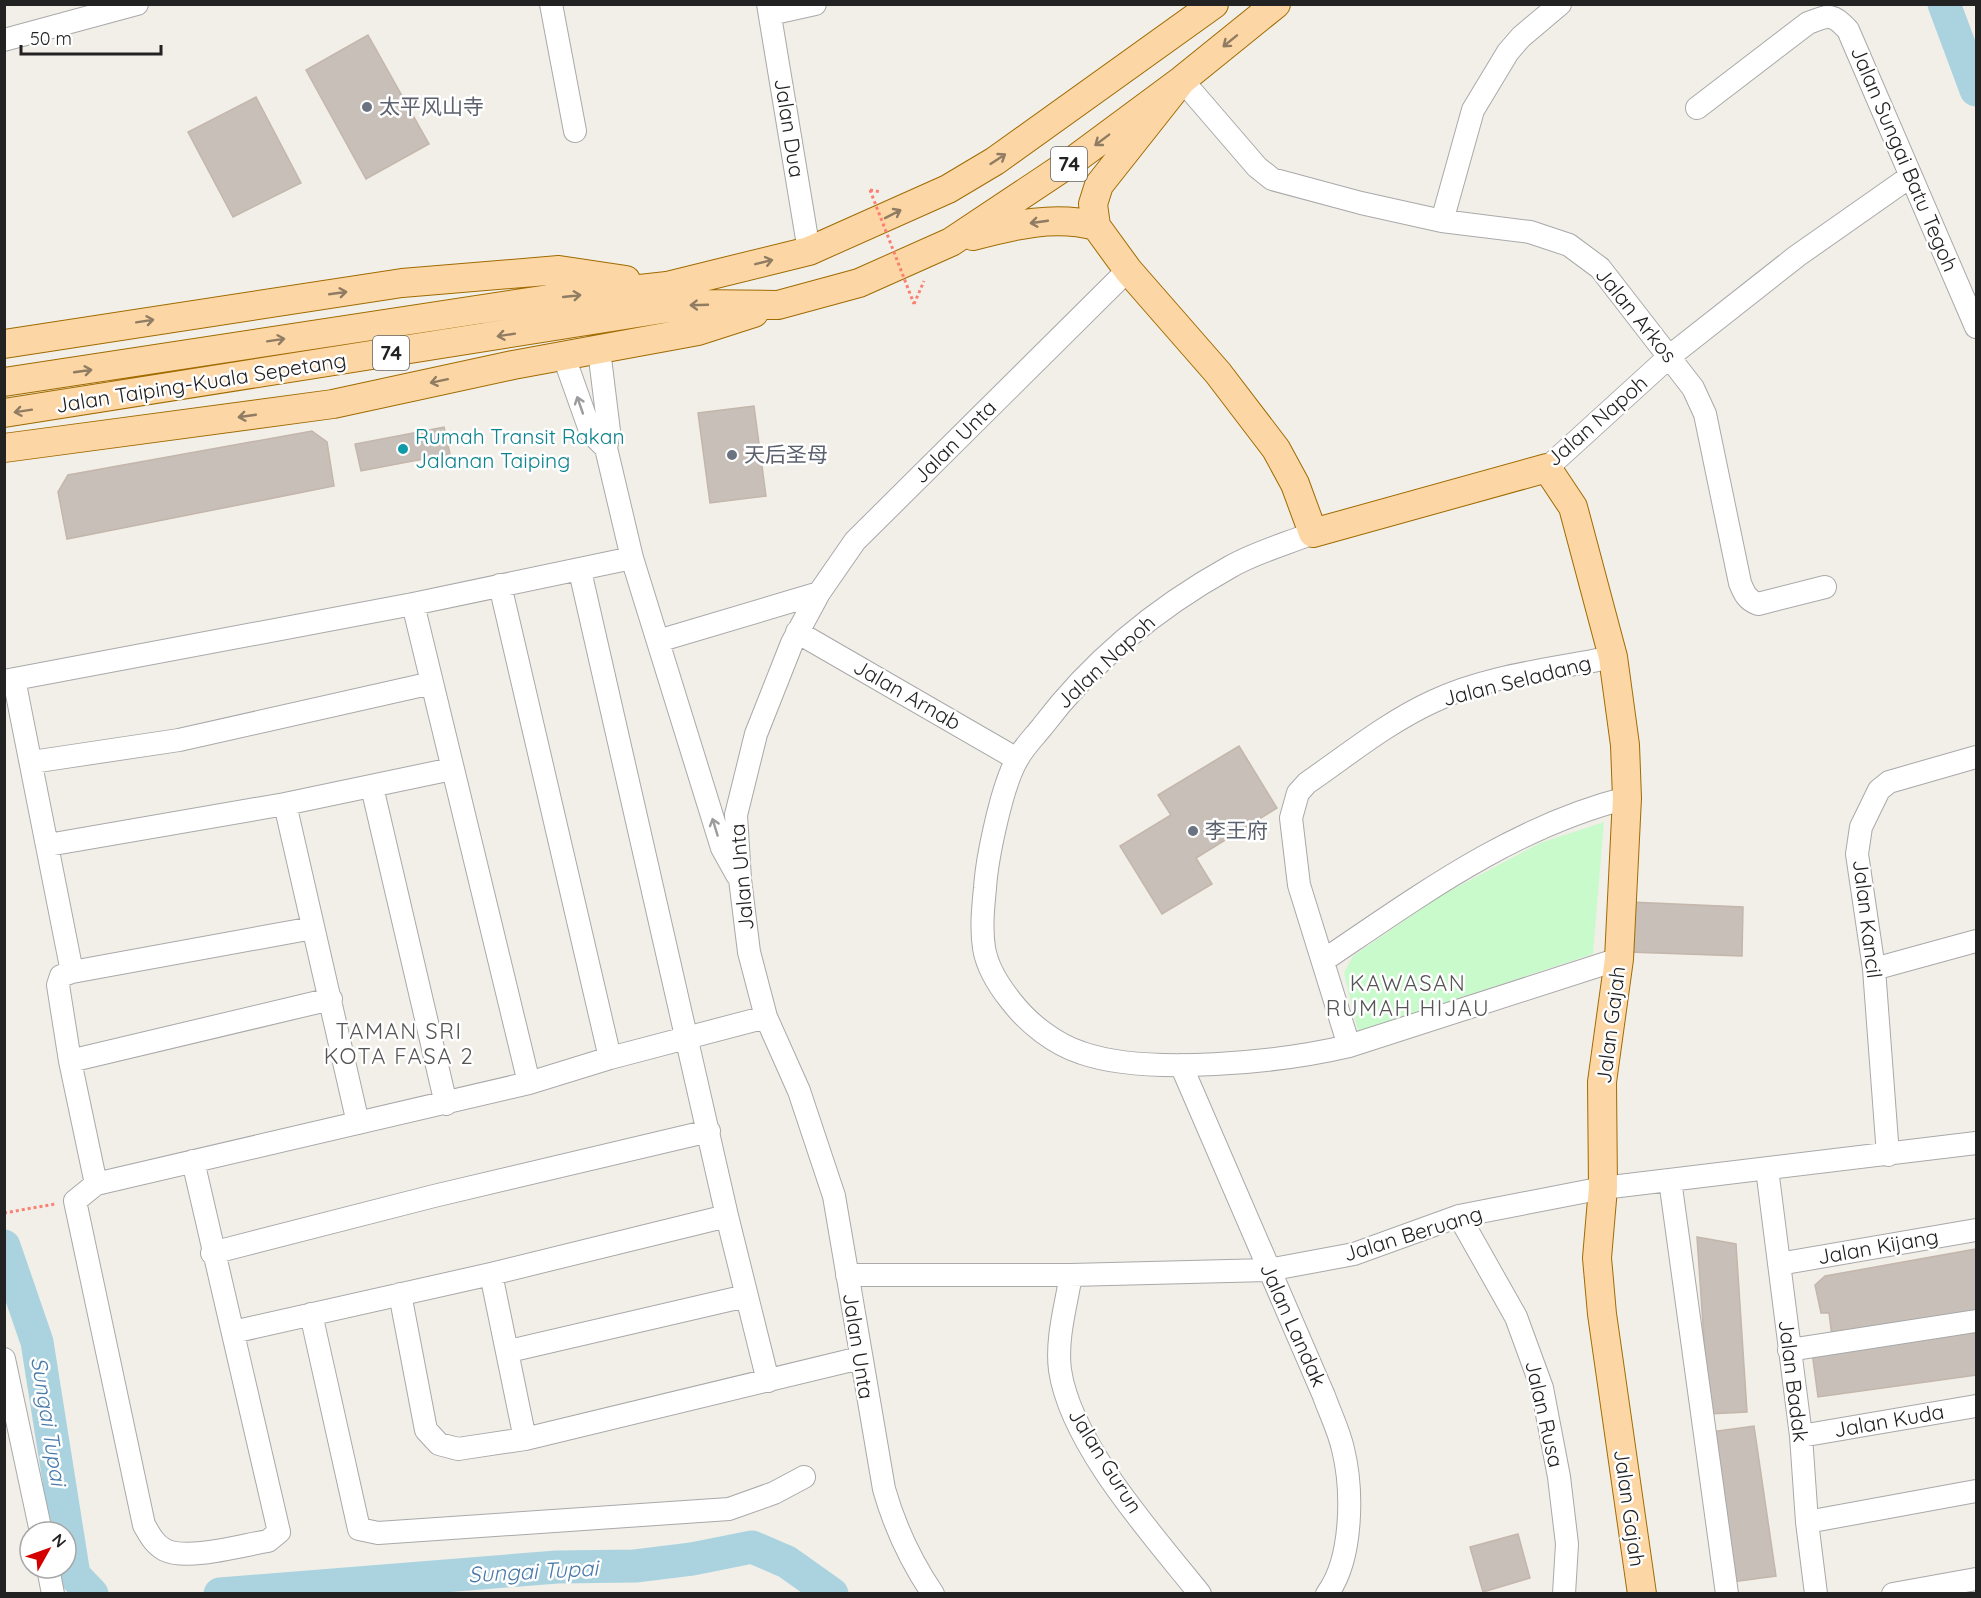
<svg xmlns="http://www.w3.org/2000/svg" width="1981" height="1598" viewBox="0 0 1981 1598" font-family="Quicksand,'Noto Sans SC',sans-serif">
  <style>
    .park { fill: #c8facc }
    .lines { fill: none; stroke-linecap: round; stroke-linejoin: round }
    .river { stroke: #aad3df; stroke-width: 33 }
    .building { fill: #c7bfb8; stroke: #c4b6ab; stroke-width: 1.5 }
    .minor-casing { stroke: #a9a9a9; stroke-width: 24 }
    .major-casing { stroke: #a06b00; stroke-width: 30 }
    .path { stroke: #fa8072; stroke-width: 3; stroke-dasharray: 3 3; stroke-linecap: butt }
    .minor { stroke: #fff; stroke-width: 22 }
    .major { stroke: #fcd6a4; stroke-width: 28 }
    .path-bridge { stroke: #fa8072; stroke-width: 3; stroke-dasharray: 3 3; stroke-linecap: butt }
    .oneway { stroke: #8f7c63 }
    .oneway2 { stroke: #9c9c9c }
    .worship-dot { fill: #6b7280; stroke: #fff; stroke-width: 2 }
    .culture-dot { fill: #0f9aa8; stroke: #fff; stroke-width: 2 }
    .labels { text-anchor: middle; stroke-width: 5; stroke-linejoin: round; paint-order: stroke }
    .shield { fill: #fff; stroke: #646464; stroke-width: 1.5 }
    .shield-label { font-size: 20px; font-weight: bold; fill: #222 }
    .worship-label { font-size: 21px; fill: #5b616d; stroke: #fff; text-anchor: start }
    .street-label { font-size: 21px; fill: #222; stroke: #fff }
    .culture-label { font-size: 21px; fill: #0d838f; stroke: #fff; text-anchor: start }
    .neighbourhood-label { font-size: 22px; letter-spacing: 1.5px; fill: #555; stroke: #fff }
    .water-label { font-size: 22px; font-style: italic; fill: #4a7aab; stroke: #fff }
  </style>
  <rect width="100%" height="100%" fill="#f2efe9"/>
  <path class="park" d="M1604 822 1593 954 1358 1031 1344 973 1353 956 1440 896 1540 843Z"/>
  <g class="lines">
    <path class="river" d="M1944 4 1976 90
      M4 1246 37 1342 74 1575 92 1594
      M220 1594 557 1567 635 1566 692 1559 752 1547 787 1562 832 1594"/>
  </g>
  <path class="building" d="M368 35 429 144 366 179 306 70Z
    M256 97 301 183 233 217 188 132Z
    M754 406 766 496 710 503 698 413Z
    M444 427 450 454 361 471 355 444Z
    M312 431 327 442 334 486 67 539 58 492 68 475Z
    M1239 746 1277 808 1196 858 1212 884 1162 914 1120 846 1171 815 1158 795Z
    M1630 902 1743 907 1742 956 1628 952Z
    M1697 1237 1736 1244 1747 1412 1709 1414Z
    M1976 1249V1312L1832 1337 1829 1313H1821L1815 1285 1825 1276Z
    M1976 1329V1375L1818 1397 1812 1352Z
    M1754 1426 1776 1576 1732 1582 1711 1432Z
    M1518 1534 1530 1578 1483 1592 1470 1547Z"/>
  <g class="lines">
    <defs>
      <path id="minor" d="M551 4 575 131
        M768 4 809 251
        M770 14 815 4
        M4 40 137 4
        M1182 80 1257 167 1272 179 1361 203 1442 221 1530 232 1569 245 1600 268 1693 388 1705 414 1740 583C1744 593 1747 600 1758 604L1825 587
        M1697 108 1808 23C1829 15 1832 13 1848 30L1976 327
        M1442 221 1473 110 1508 52 1521 37 1560 4
        M599 350 609 431 606 448 632 558 722 848 737 875
        M564 357 591 433 606 448
        M1547 468 1670 356 1797 256 1911 176
        M1313 533C1286 544 1256 552 1230 567 1158 607 1092 661 1042 727 1034 737 1024 747 1018 758 1002 784 987 858 985 888 983 908 981 928 984 948 987 967 999 986 1011 1001 1028 1023 1054 1044 1082 1053 1148 1076 1281 1062 1349 1046L1619 959
        M580 571 727 1216 768 1381
        M500 585 610 1058
        M413 604 529 1083
        M797 632 1017 759
        M658 641 819 593
        M14 679 72 972 61 976 58 985 70 1061 96 1184
        M4 681 413 604 632 558
        M32 762 179 740 432 683
        M372 787 446 1104
        M285 804 358 1123
        M48 845 285 804 452 769
        M1324 960C1419 896 1514 826 1627 798
        M1874 969 1976 941
        M72 972 313 928
        M1349 1046 1299 885 1291 818 1298 793 1307 783C1349 754 1388 722 1434 701 1489 675 1555 669 1613 657
        M70 1061 331 999
        M1181 1065 1324 1396C1330 1413 1339 1431 1343 1449 1353 1490 1353 1559 1327 1594
        M1888 1155 1874 969 1857 854 1861 827 1879 790 1889 782 1976 757
        M193 1161 279 1532 268 1541C242 1545 188 1561 165 1550 154 1544 150 1535 144 1525L75 1201 96 1184 529 1083 610 1058 766 1017
        M1767 1169 1801 1436 1807 1522 1816 1594
        M1670 1180 1727 1594
        M1459 1216 1516 1317 1542 1388 1559 1477 1567 1544 1564 1594
        M212 1253 434 1196 709 1131
        M1779 1264 1976 1230
        M491 1274 525 1439
        M847 1275H1071L1268 1270 1354 1254 1459 1216 1603 1188 1976 1143
        M1071 1275C1066 1305 1056 1339 1060 1370 1071 1445 1153 1535 1200 1594
        M400 1294 426 1430 439 1444 458 1449 525 1439 860 1358
        M311 1314 359 1529 378 1533 729 1509 774 1493 804 1477
        M233 1332 491 1274 727 1216
        M1789 1350 1976 1321
        M509 1351 746 1296
        M4 1359 41 1532
        M1801 1436 1976 1406
        M1807 1522 1976 1491
        M48 1568 53 1594
        M933 1594C910 1560 895 1528 884 1489L834 1196 799 1091 766 1017 749 952 740 879 736 815 756 734 792 643 819 593 855 541 1128 270
        M1893 1594 1976 1579"/>
      <path id="major" d="M1182 80 1099 185 1093 204 1096 226 1128 270 1218 373 1276 449 1295 484 1313 533 1547 468 1573 507 1613 657 1625 745 1627 798 1619 959 1602 1082 1603 1188 1597 1258 1602 1314 1642 1594
        M973 236C1014 225 1055 215 1096 226
        M4 344 402 283 559 270 626 280
        M4 382 549 299 667 286 809 251 948 189 995 161 1214 4
        M4 413 694 304 778 305 859 283 951 242 1074 160 1182 80 1276 4
        M4 448 333 404 513 365 698 331 754 313"/>
    </defs>
    <use href="#minor" class="minor-casing"/>
    <use href="#major" class="major-casing"/>
    <path class="path" d="M870 190 881 192
      M914 304 924 281
      M4 1213 55 1204"/>
    <use href="#minor" class="minor"/>
    <use href="#major" class="major"/>
    <path class="path-bridge" d="M870 190 914 304"/>
  </g>
  <defs><path id="oneway-shaft" d="M-6 0H5M1.5-3L5.5 0L1.5 3" fill="none" stroke-width="1.6" stroke-linecap="round" stroke-linejoin="round" transform="scale(1.5)"/></defs>
  <g class="oneway">
    <use href="#oneway-shaft" transform="translate(1230 41) rotate(141)"/>
    <use href="#oneway-shaft" transform="translate(1102 140) rotate(143)"/>
    <use href="#oneway-shaft" transform="translate(998 159) rotate(-33)"/>
    <use href="#oneway-shaft" transform="translate(893 214) rotate(-27)"/>
    <use href="#oneway-shaft" transform="translate(1039 222) rotate(172)"/>
    <use href="#oneway-shaft" transform="translate(764 262) rotate(-14)"/>
    <use href="#oneway-shaft" transform="translate(338 293) rotate(-8)"/>
    <use href="#oneway-shaft" transform="translate(572 296) rotate(-6)"/>
    <use href="#oneway-shaft" transform="translate(699 305) rotate(178)"/>
    <use href="#oneway-shaft" transform="translate(145 321) rotate(-9)"/>
    <use href="#oneway-shaft" transform="translate(506 335) rotate(171)"/>
    <use href="#oneway-shaft" transform="translate(276 340) rotate(-9)"/>
    <use href="#oneway-shaft" transform="translate(83 371) rotate(-8)"/>
    <use href="#oneway-shaft" transform="translate(439 381) rotate(168)"/>
    <use href="#oneway-shaft" transform="translate(23 411) rotate(171)"/>
    <use href="#oneway-shaft" transform="translate(247 416) rotate(172)"/>
  </g>
  <g class="oneway2">
    <use href="#oneway-shaft" transform="translate(580 405) rotate(-109)"/>
    <use href="#oneway-shaft" transform="translate(715 827) rotate(-107)"/>
  </g>
  <g class="worship-dot">
    <circle cx="367" cy="107" r="6"/>
    <circle cx="732" cy="455" r="6"/>
    <circle cx="1193" cy="831" r="6"/>
  </g>
  <circle class="culture-dot" cx="403" cy="449" r="6"/>
  <g class="labels">
    <g class="shield">
      <rect x="1051" y="147" width="36" height="34" rx="4.5"/>
      <rect x="373" y="336" width="36" height="34" rx="4.5"/>
    </g>
    <g class="shield-label">
      <text x="1069" y="171">74</text>
      <text x="391" y="360">74</text>
    </g>
    <g class="worship-label">
      <text x="379" y="114">太平风山寺</text>
      <text x="744" y="462">天后圣母</text>
      <text x="1205" y="838">李王府</text>
    </g>
    <g class="street-label">
      <text transform="translate(789 128) rotate(81)" y="7">Jalan Dua</text>
      <text transform="translate(1904 159) rotate(67)" y="7">Jalan Sungai Batu Tegoh</text>
      <text transform="translate(1636 315) rotate(51)" y="7">Jalan Arkos</text>
      <text transform="translate(201 383) rotate(-9)" y="7">Jalan Taiping-Kuala Sepetang</text>
      <text transform="translate(1597 421) rotate(-41)" y="7">Jalan Napoh</text>
      <text transform="translate(955 442) rotate(-45)" y="7">Jalan Unta</text>
      <text transform="translate(1106 662) rotate(-43)" y="7">Jalan Napoh</text>
      <text transform="translate(1517 681) rotate(-14)" y="7">Jalan Seladang</text>
      <text transform="translate(907 695) rotate(30)" y="7">Jalan Arnab</text>
      <text transform="translate(742 877) rotate(-95)" y="7">Jalan Unta</text>
      <text transform="translate(1867 919) rotate(83)" y="7">Jalan Kancil</text>
      <text transform="translate(1611 1025) rotate(-83)" y="7">Jalan Gajah</text>
      <text transform="translate(1413 1234) rotate(-17)" y="7">Jalan Beruang</text>
      <text transform="translate(1878 1247) rotate(-10)" y="7">Jalan Kijang</text>
      <text transform="translate(1293 1325) rotate(66)" y="7">Jalan Landak</text>
      <text transform="translate(858 1346) rotate(81)" y="7">Jalan Unta</text>
      <text transform="translate(1793 1381) rotate(83)" y="7">Jalan Badak</text>
      <text transform="translate(1544 1414) rotate(77)" y="7">Jalan Rusa</text>
      <text transform="translate(1889 1421) rotate(-10)" y="7">Jalan Kuda</text>
      <text transform="translate(1105 1461) rotate(58)" y="7">Jalan Gurun</text>
      <text transform="translate(1629 1508) rotate(82)" y="7">Jalan Gajah</text>
    </g>
    <g class="culture-label">
      <text x="415" y="444">Rumah Transit Rakan<tspan x="415" dy="24">Jalanan Taiping</tspan></text>
    </g>
    <g class="neighbourhood-label">
      <text x="1408" y="991">KAWASAN<tspan x="1408" dy="25">RUMAH HIJAU</tspan></text>
      <text x="399" y="1039">TAMAN SRI<tspan x="399" dy="25">KOTA FASA 2</tspan></text>
    </g>
    <g class="water-label">
      <text transform="translate(49 1421) rotate(81)" y="8">Sungai Tupai</text>
      <text transform="translate(533 1571) rotate(-3)" y="8">Sungai Tupai</text>
    </g>
  </g>
  <rect width="1981" height="1598" fill="none" stroke="#222222" stroke-width="12"/>
  <g transform="translate(48 1550) rotate(50)"><circle r="28" fill="#ffffff" stroke="#a7a7a7" stroke-width="1.5"/>
  <path d="M0-4.5L10 22L0 15L-10 22Z" fill="#d40000"/>
  <text y="-9" font-size="16" font-weight="bold" text-anchor="middle" fill="#222222">N</text>
  </g>
  <path d="M21 45v9h140v-9" fill="none" stroke="#222222" stroke-width="3"/>
  <text x="30" y="45" font-size="18" fill="#222222" stroke="#ffffff" stroke-width="4.5" paint-order="stroke">50 m</text>
</svg>
